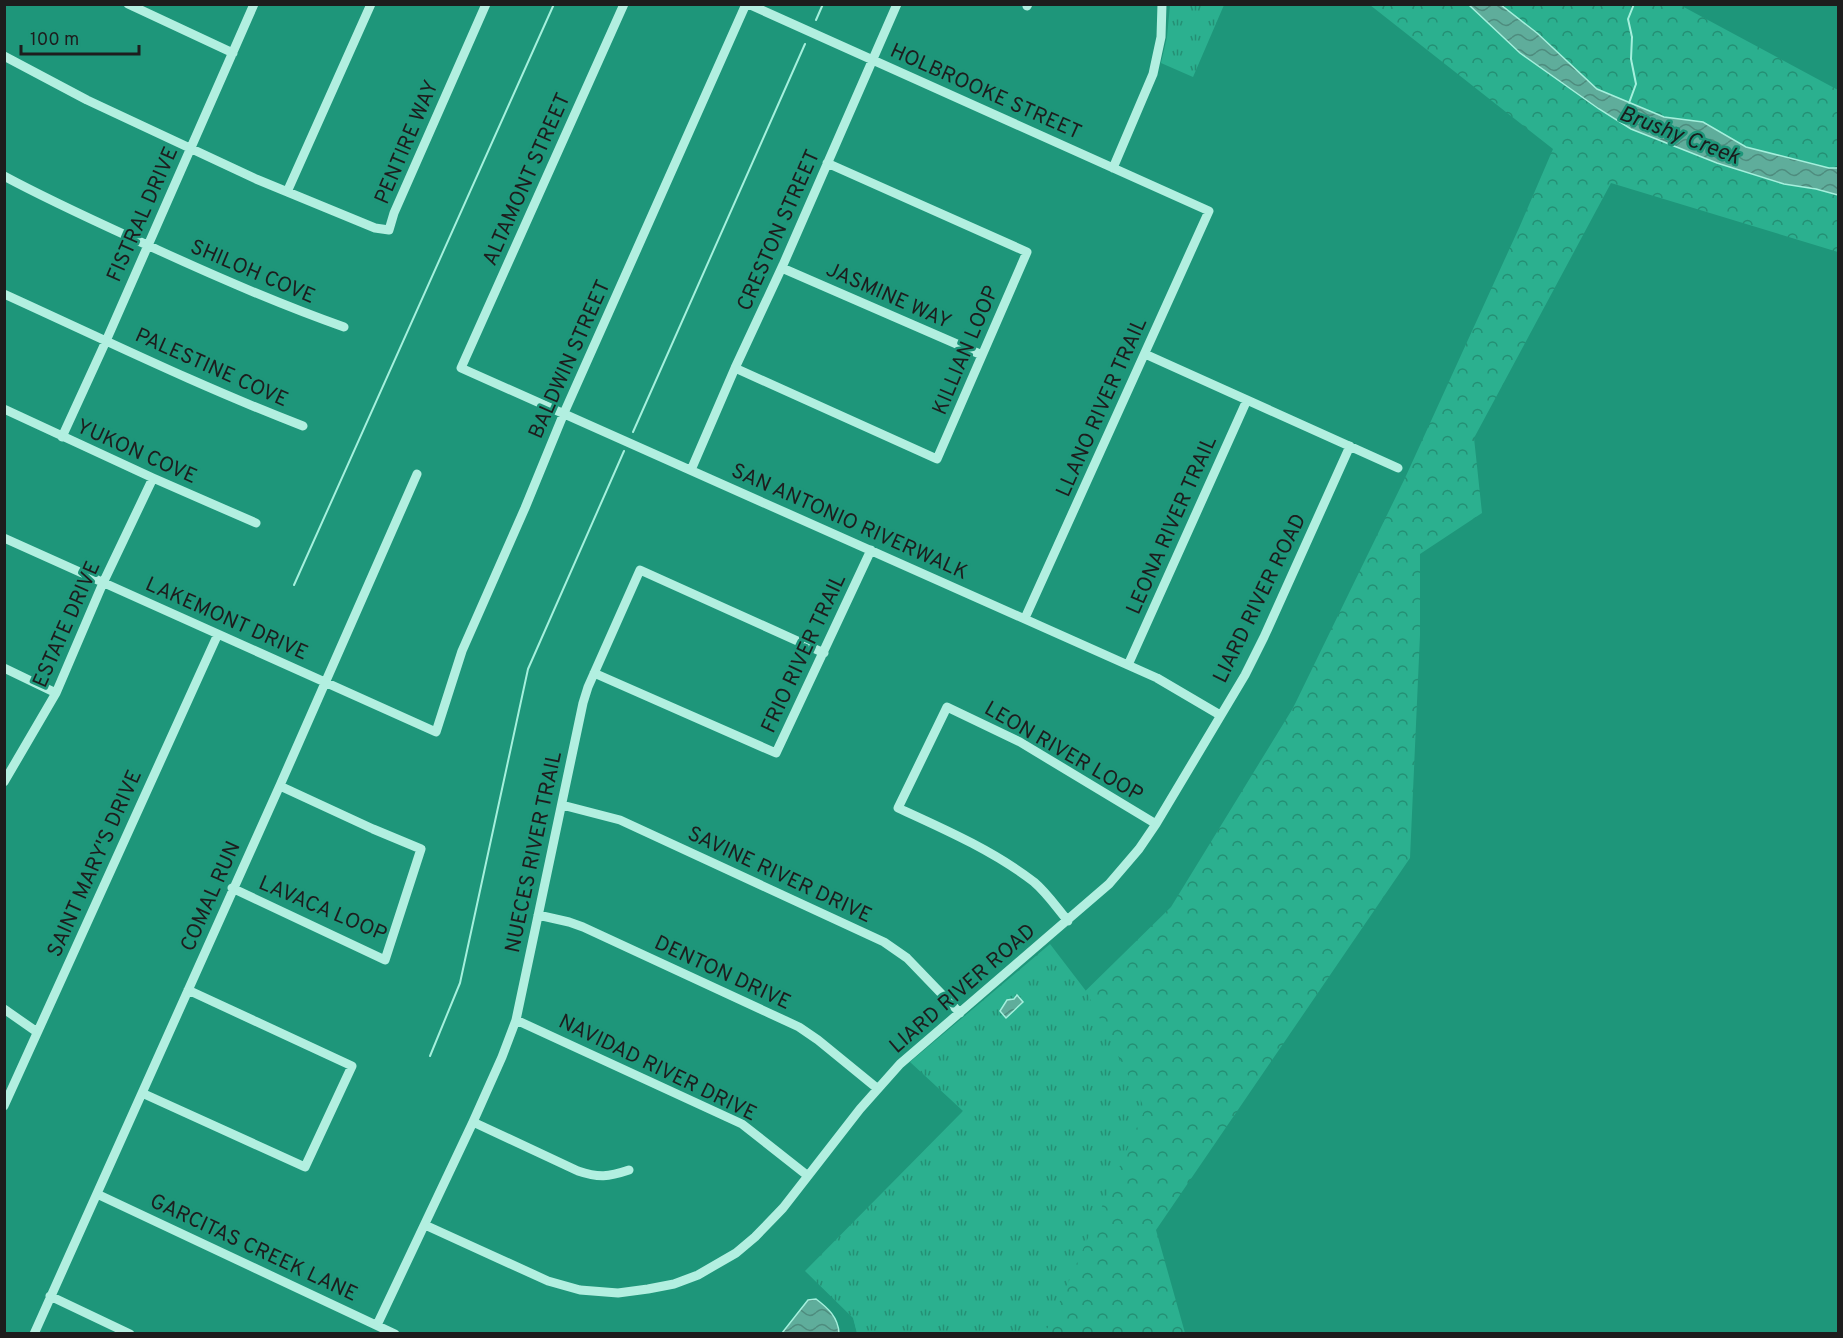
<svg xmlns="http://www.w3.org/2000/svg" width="1843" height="1338" viewBox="0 0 1843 1338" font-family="Overpass,sans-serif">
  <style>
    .forest { fill: url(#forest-crowns) }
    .park { fill: url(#park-tufts) }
    .water { fill: url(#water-waves); stroke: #a5f0dd; stroke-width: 1.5 }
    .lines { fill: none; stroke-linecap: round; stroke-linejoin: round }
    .stream { stroke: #a5f0dd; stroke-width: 2 }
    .minor { stroke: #b2efe0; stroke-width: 9 }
    .labels { text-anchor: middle; stroke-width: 5; stroke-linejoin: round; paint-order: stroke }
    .street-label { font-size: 21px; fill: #1d1d1d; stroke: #1e967a }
    .water-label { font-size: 22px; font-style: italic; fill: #1a1c1c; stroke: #1e967a }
  </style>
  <defs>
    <pattern id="forest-crowns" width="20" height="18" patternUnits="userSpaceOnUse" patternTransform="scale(1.5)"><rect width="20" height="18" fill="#2bb08f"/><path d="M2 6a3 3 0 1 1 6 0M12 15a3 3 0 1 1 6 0" fill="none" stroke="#248f74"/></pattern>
    <pattern id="park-tufts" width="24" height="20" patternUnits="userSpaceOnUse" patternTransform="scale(1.5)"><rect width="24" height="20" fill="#2bb08f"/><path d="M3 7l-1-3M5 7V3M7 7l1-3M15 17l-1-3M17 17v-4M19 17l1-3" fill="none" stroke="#248f74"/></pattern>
    <pattern id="water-waves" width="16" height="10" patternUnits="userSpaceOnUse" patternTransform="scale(1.5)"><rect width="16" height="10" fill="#5fad9b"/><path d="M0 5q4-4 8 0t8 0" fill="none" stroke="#4e8c7e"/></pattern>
  </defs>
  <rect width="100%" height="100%" fill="#1e967a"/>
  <path class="forest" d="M1370 5H1680L1838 90V252L1611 183 1474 438 1482 513 1420 554V635L1410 858 1156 1230 1185 1333H857L847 1291 963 1111 1171 907 1293 708 1405 478 1519 228 1553 149Z"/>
  <path class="park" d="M1170 5H1224L1193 77 1161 63 1167 37Z
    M1050 944 1086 991 1145 1109 1049 1326 1043 1334 857 1333 853 1318 805 1271 963 1111 910 1062Z"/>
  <path class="water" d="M1469 5H1501L1537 33 1597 89 1664 117 1703 122 1746 147 1829 168H1838V195L1816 189 1784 184 1717 163 1631 129 1599 109 1520 53Z
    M1017 995 1023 1002 1006 1018 1000 1011 1007 1000 1014 999Z
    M816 1299C828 1308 838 1317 839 1333H782L808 1300Z"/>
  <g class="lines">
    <path class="stream" d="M816 20 823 4
      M1629 103 1636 84 1631 59 1632 37 1628 19 1634 4
      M633 432 805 44
      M294 585 554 4
      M430 1056 460 983 528 669 624 451"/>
    <path class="minor" d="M128 4 233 53
      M624 4 461 368 1157 678 1220 715
      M748 4 1209 211 1025 618
      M1027 6 1028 4
      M4 56 87 100 256 179 375 228 389 230 394 213 486 4
      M1113 168 1153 74 1161 37 1162 4
      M4 176C54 203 106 226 158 250 219 278 281 305 344 327
      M287 192 371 4
      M782 268 982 355
      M4 294C103 339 201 387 303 426
      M1145 354 1398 468
      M735 368 937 459 1027 252 827 163
      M4 409 153 478 256 523
      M62 437 106 341 254 4
      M691 470 735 368 783 265 897 4
      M4 538 436 732 462 651 525 508 564 413 746 4
      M1128 665 1247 400
      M4 668 56 693
      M594 673 776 753 871 550
      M4 782 56 693 103 583 153 478
      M562 805 620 820 884 942 907 958 960 1013
      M232 888 385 960 421 849 373 829 280 786
      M538 915 569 922 583 927 799 1027 818 1040 878 1089
      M1068 921C1057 908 1047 893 1034 882 994 851 944 829 898 808L947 707 1020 742 1156 824
      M4 1009 37 1032
      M516 1020 742 1124 808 1176
      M142 1093 305 1167 352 1066 188 990
      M4 1106 218 634
      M473 1122 578 1171C599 1178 608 1177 629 1170
      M97 1194 395 1334
      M425 1225 548 1281 580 1290 618 1293 648 1289 674 1284 698 1275 736 1253 755 1237 783 1208 860 1109 900 1064 1109 884 1139 849 1156 824 1245 675 1264 637 1350 446
      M50 1296 130 1334
      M377 1325 473 1122 502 1057 516 1020 583 703 588 687 640 570 824 653
      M34 1334 281 783 417 474"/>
  </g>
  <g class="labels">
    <g class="street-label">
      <text transform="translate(986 91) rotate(24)" y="7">HOLBROOKE STREET</text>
      <text transform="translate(406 142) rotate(-67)" y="7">PENTIRE WAY</text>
      <text transform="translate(526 179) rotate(-66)" y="7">ALTAMONT STREET</text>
      <text transform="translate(142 214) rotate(-66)" y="7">FISTRAL DRIVE</text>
      <text transform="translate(778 230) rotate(-66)" y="7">CRESTON STREET</text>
      <text transform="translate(253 271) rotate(23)" y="7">SHILOH COVE</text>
      <text transform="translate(889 295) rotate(24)" y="7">JASMINE WAY</text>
      <text transform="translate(965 350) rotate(-67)" y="7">KILLIAN LOOP</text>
      <text transform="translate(569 359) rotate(-66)" y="7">BALDWIN STREET</text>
      <text transform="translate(212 367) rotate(24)" y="7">PALESTINE COVE</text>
      <text transform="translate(1101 407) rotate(-66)" y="7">LLANO RIVER TRAIL</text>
      <text transform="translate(137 451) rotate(24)" y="7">YUKON COVE</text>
      <text transform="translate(850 521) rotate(24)" y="7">SAN ANTONIO RIVERWALK</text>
      <text transform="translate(1171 525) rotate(-66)" y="7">LEONA RIVER TRAIL</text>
      <text transform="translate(1259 598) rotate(-64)" y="7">LIARD RIVER ROAD</text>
      <text transform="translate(227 618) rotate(24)" y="7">LAKEMONT DRIVE</text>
      <text transform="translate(66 624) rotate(-66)" y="7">ESTATE DRIVE</text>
      <text transform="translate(803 653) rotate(-65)" y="7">FRIO RIVER TRAIL</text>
      <text transform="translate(1064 751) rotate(30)" y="7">LEON RIVER LOOP</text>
      <text transform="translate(533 852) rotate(-78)" y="7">NUECES RIVER TRAIL</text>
      <text transform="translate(94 863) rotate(-66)" y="7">SAINT MARY'S DRIVE</text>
      <text transform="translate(780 874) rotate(25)" y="7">SAVINE RIVER DRIVE</text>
      <text transform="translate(210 896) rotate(-66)" y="7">COMAL RUN</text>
      <text transform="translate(323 908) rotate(23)" y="7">LAVACA LOOP</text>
      <text transform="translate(723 972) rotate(25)" y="7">DENTON DRIVE</text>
      <text transform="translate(962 988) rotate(-41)" y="7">LIARD RIVER ROAD</text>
      <text transform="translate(658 1067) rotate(26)" y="7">NAVIDAD RIVER DRIVE</text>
      <text transform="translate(254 1247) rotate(25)" y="7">GARCITAS CREEK LANE</text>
    </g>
    <g class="water-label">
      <text transform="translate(1680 134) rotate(21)" y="8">Brushy Creek</text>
    </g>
  </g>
  <rect width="1843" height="1338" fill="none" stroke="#1d1d1d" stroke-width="12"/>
  <path d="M21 45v9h118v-9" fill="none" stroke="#1d1d1d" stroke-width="3"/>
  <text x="30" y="45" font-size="18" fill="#1d1d1d" stroke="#1e967a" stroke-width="4.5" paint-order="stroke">100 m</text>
</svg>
